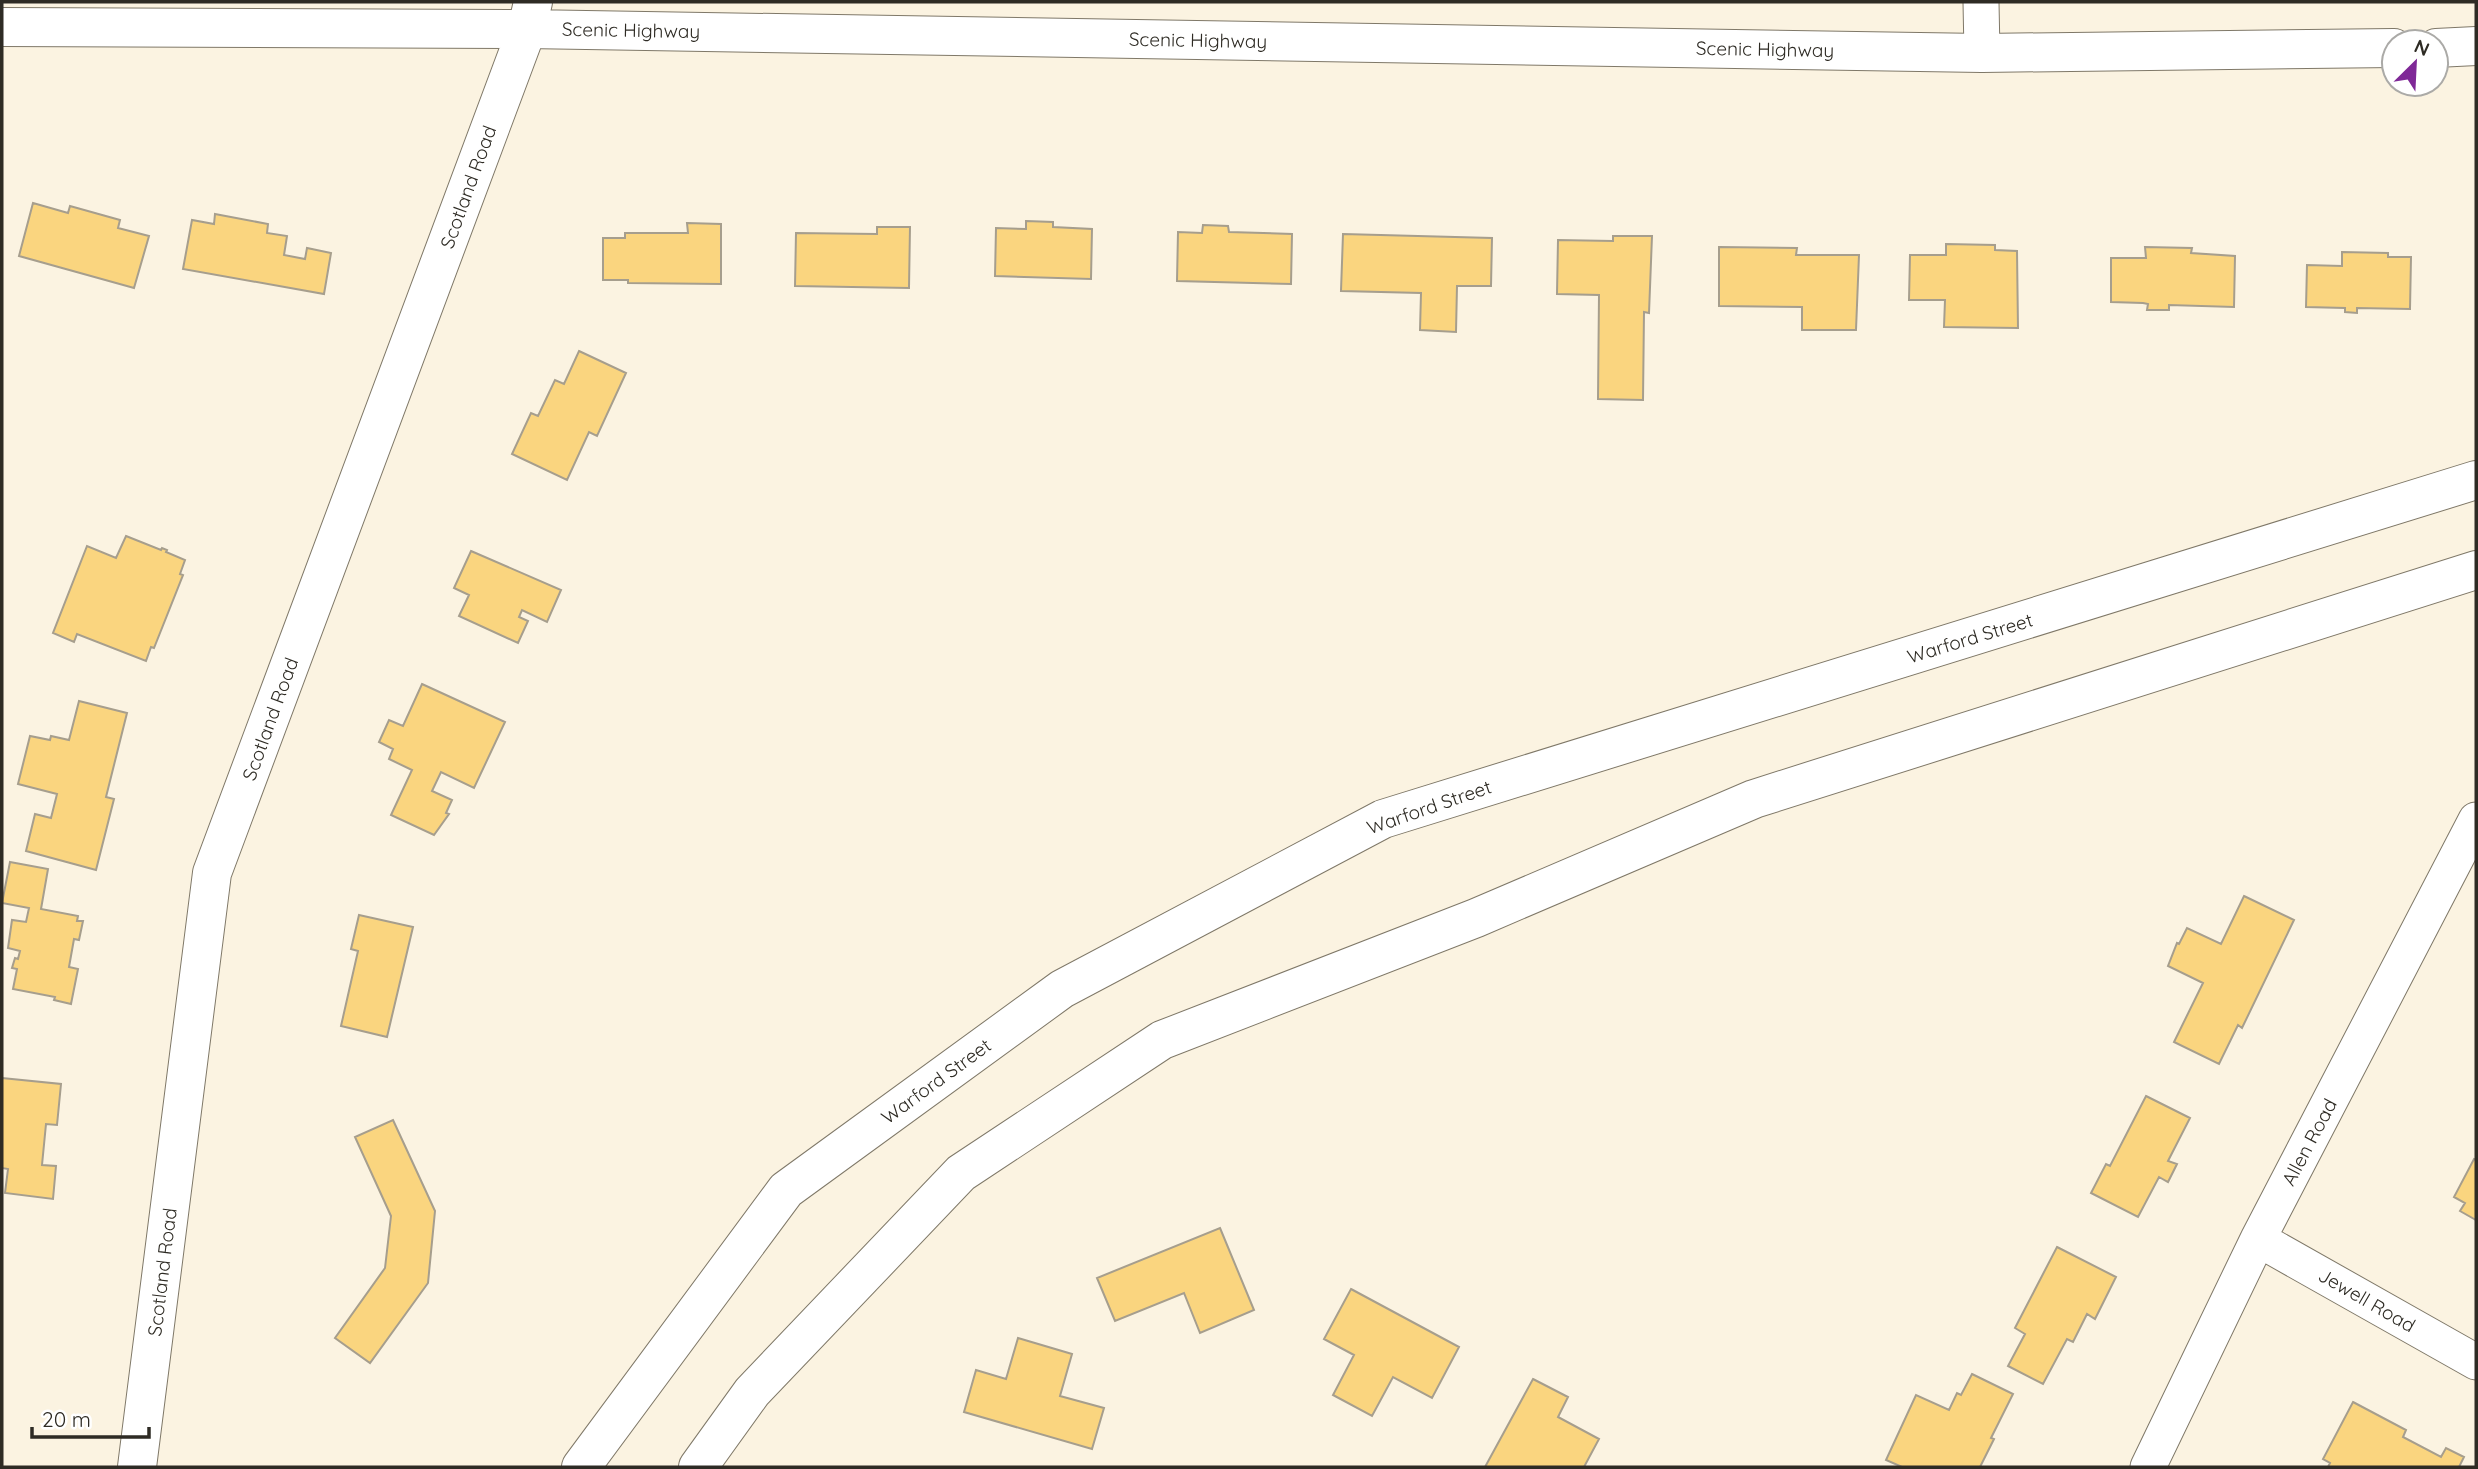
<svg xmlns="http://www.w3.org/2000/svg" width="2478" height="1469" viewBox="0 0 2478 1469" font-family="Quicksand,sans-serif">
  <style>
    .building { fill: #fad57f; stroke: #a69e8d; stroke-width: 2 }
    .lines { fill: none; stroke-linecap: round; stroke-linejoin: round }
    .minor-casing { stroke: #7f7868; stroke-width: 37 }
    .tertiary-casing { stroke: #7f7868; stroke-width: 40 }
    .secondary-casing { stroke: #7f7868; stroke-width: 40 }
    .minor { stroke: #fff; stroke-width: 35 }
    .tertiary { stroke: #fff; stroke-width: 38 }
    .secondary { stroke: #fff; stroke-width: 38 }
    .labels { text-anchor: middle; stroke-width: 5; stroke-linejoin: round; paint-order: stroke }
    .street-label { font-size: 19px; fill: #2e2b24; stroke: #fff }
  </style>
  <rect width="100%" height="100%" fill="#fbf3e1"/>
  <path class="building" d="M33 203 68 213 70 206 120 220 118 228 149 236 134 288 19 256Z
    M215 214 268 224 267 233 287 236 284 255 305 259 307 248 331 253 324 294 183 269 192 220 214 224Z
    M1026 221 1053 222V227L1092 229 1091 279 995 276 996 228 1026 229Z
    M687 223 721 224V284L628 283V280H603V238H625V233H688Z
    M1203 225 1228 226 1229 232 1292 234 1291 284 1177 281 1178 232 1202 233Z
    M877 227H910L909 288 795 286 796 233 877 234Z
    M1343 234 1492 238 1491 286H1457L1456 332 1420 330 1421 293 1341 291Z
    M1613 236H1652L1649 313 1644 312 1643 400 1598 399 1599 295 1557 294 1558 240 1613 241Z
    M1946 244 1995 245V250L2017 251 2018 328 1944 327 1945 300H1909L1910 255H1946Z
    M1719 247 1797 248 1796 255H1859L1856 330H1802V307L1719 306Z
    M2145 247 2192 248 2191 253 2235 256 2234 307 2169 305V310H2147L2148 304 2143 303 2111 302V258H2146Z
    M2342 252 2388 253V257H2411L2410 309 2357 308V313L2345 312V308L2306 307 2307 265 2342 266Z
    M579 351 626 373 597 436 589 432 567 480 512 454 531 413 538 416 555 380 564 384Z
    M126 536 161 550 162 548 167 550 166 552 185 560 180 574 183 575 154 648 151 647 146 661 77 634 74 642 53 633 87 546 116 558Z
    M471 551 561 590 547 622 522 610 519 617 528 621 518 643 459 616 469 595 454 588Z
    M422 684 505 722 474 788 441 772 432 791 452 800 446 813 449 814 434 835 391 815 412 770 389 759 393 749 379 742 389 720 403 726Z
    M79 701 127 713 106 797 114 799 96 870 26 851 35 814 51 818 57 794 18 784 30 736 50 740 51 736 69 740Z
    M10 862 48 869 41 909 78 916 77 921H83L79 940 74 939 69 967 78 969 71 1004 54 1000 55 997 13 989 17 969 12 968 15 958 18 959 20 951 8 948 12 920 26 922 29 908 2 903Z
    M2244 896 2294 920 2242 1028 2238 1025 2219 1064 2174 1042 2203 983 2168 966 2177 943 2179 944 2187 928 2221 944Z
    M359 915 413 927 387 1037 341 1026 358 951 351 949Z
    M2 1078 61 1084 57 1125 46 1124 42 1165 56 1166 53 1199 5 1193 8 1169 2 1168Z
    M2146 1096 2190 1118 2168 1161 2177 1164 2168 1182 2159 1177 2138 1217 2091 1193 2106 1164 2110 1166Z
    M393 1120 435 1211 428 1283 370 1363 335 1338 385 1268 391 1216 355 1137Z
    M2474 1159 2476 1160V1220L2460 1211 2465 1203 2454 1197Z
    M1220 1228 1254 1310 1200 1333 1184 1293 1115 1321 1097 1278Z
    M2057 1247 2116 1277 2095 1319 2087 1314 2073 1342 2067 1339 2043 1384 2008 1366 2025 1334 2015 1328Z
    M1351 1289 1459 1347 1432 1398 1393 1377 1372 1416 1333 1395 1354 1355 1324 1339Z
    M1018 1338 1072 1354 1060 1396 1104 1408 1092 1449 964 1412 976 1370 1006 1379Z
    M1972 1374 2013 1394 1991 1438 1994 1439 1980 1467H1902L1886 1460 1916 1395 1949 1410 1957 1393 1961 1395Z
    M1533 1379 1568 1397 1558 1417 1599 1439 1584 1467H1485Z
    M2353 1402 2406 1430 2403 1437 2441 1457 2446 1448 2464 1457 2459 1467H2328L2330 1463 2323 1459Z"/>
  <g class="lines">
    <defs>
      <path id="minor" d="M1981 2 1982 53
        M2258 1239 2476 1362
        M2148 1467 2258 1239 2476 820"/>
      <path id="tertiary" d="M2 27 527 29 1982 53 2394 48
        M2436 48 2476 46
        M137 1467 212 873 527 29 533 2"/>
      <path id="secondary" d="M581 1467 786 1190 1062 989 1383 819 2476 480
        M698 1467 752 1392 961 1173 1162 1040 1476 918 1754 799 2476 570"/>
    </defs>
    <use href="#minor" class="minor-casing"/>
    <use href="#tertiary" class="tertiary-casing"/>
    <use href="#secondary" class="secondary-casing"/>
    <use href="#minor" class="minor"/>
    <use href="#tertiary" class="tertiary"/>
    <use href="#secondary" class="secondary"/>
  </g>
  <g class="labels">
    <g class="street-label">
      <text transform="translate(631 30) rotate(1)" y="7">Scenic Highway</text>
      <text transform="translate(1198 40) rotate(1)" y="7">Scenic Highway</text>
      <text transform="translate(1765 49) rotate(1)" y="7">Scenic Highway</text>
      <text transform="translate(468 187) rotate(-70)" y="7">Scotland Road</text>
      <text transform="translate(1970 638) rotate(-17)" y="7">Warford Street</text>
      <text transform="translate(270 719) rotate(-70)" y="7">Scotland Road</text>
      <text transform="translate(1429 807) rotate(-19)" y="7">Warford Street</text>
      <text transform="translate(936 1081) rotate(-36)" y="7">Warford Street</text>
      <text transform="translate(2309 1142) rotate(-62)" y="7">Allen Road</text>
      <text transform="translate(162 1272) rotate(-83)" y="7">Scotland Road</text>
      <text transform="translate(2367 1300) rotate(30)" y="7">Jewell Road</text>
    </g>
  </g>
  <rect width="2478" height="1469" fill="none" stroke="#2e2b24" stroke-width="7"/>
  <g transform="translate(2415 63) rotate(24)"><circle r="33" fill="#ffffff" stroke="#abaaa7" stroke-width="2"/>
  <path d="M0-5L12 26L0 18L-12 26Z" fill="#7f2897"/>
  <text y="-10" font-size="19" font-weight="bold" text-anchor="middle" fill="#2e2b24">N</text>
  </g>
  <path d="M32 1427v10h117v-10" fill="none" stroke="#2e2b24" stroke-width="3.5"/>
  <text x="42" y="1427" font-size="21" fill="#2e2b24" stroke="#ffffff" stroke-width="5" paint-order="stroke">20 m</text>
</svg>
